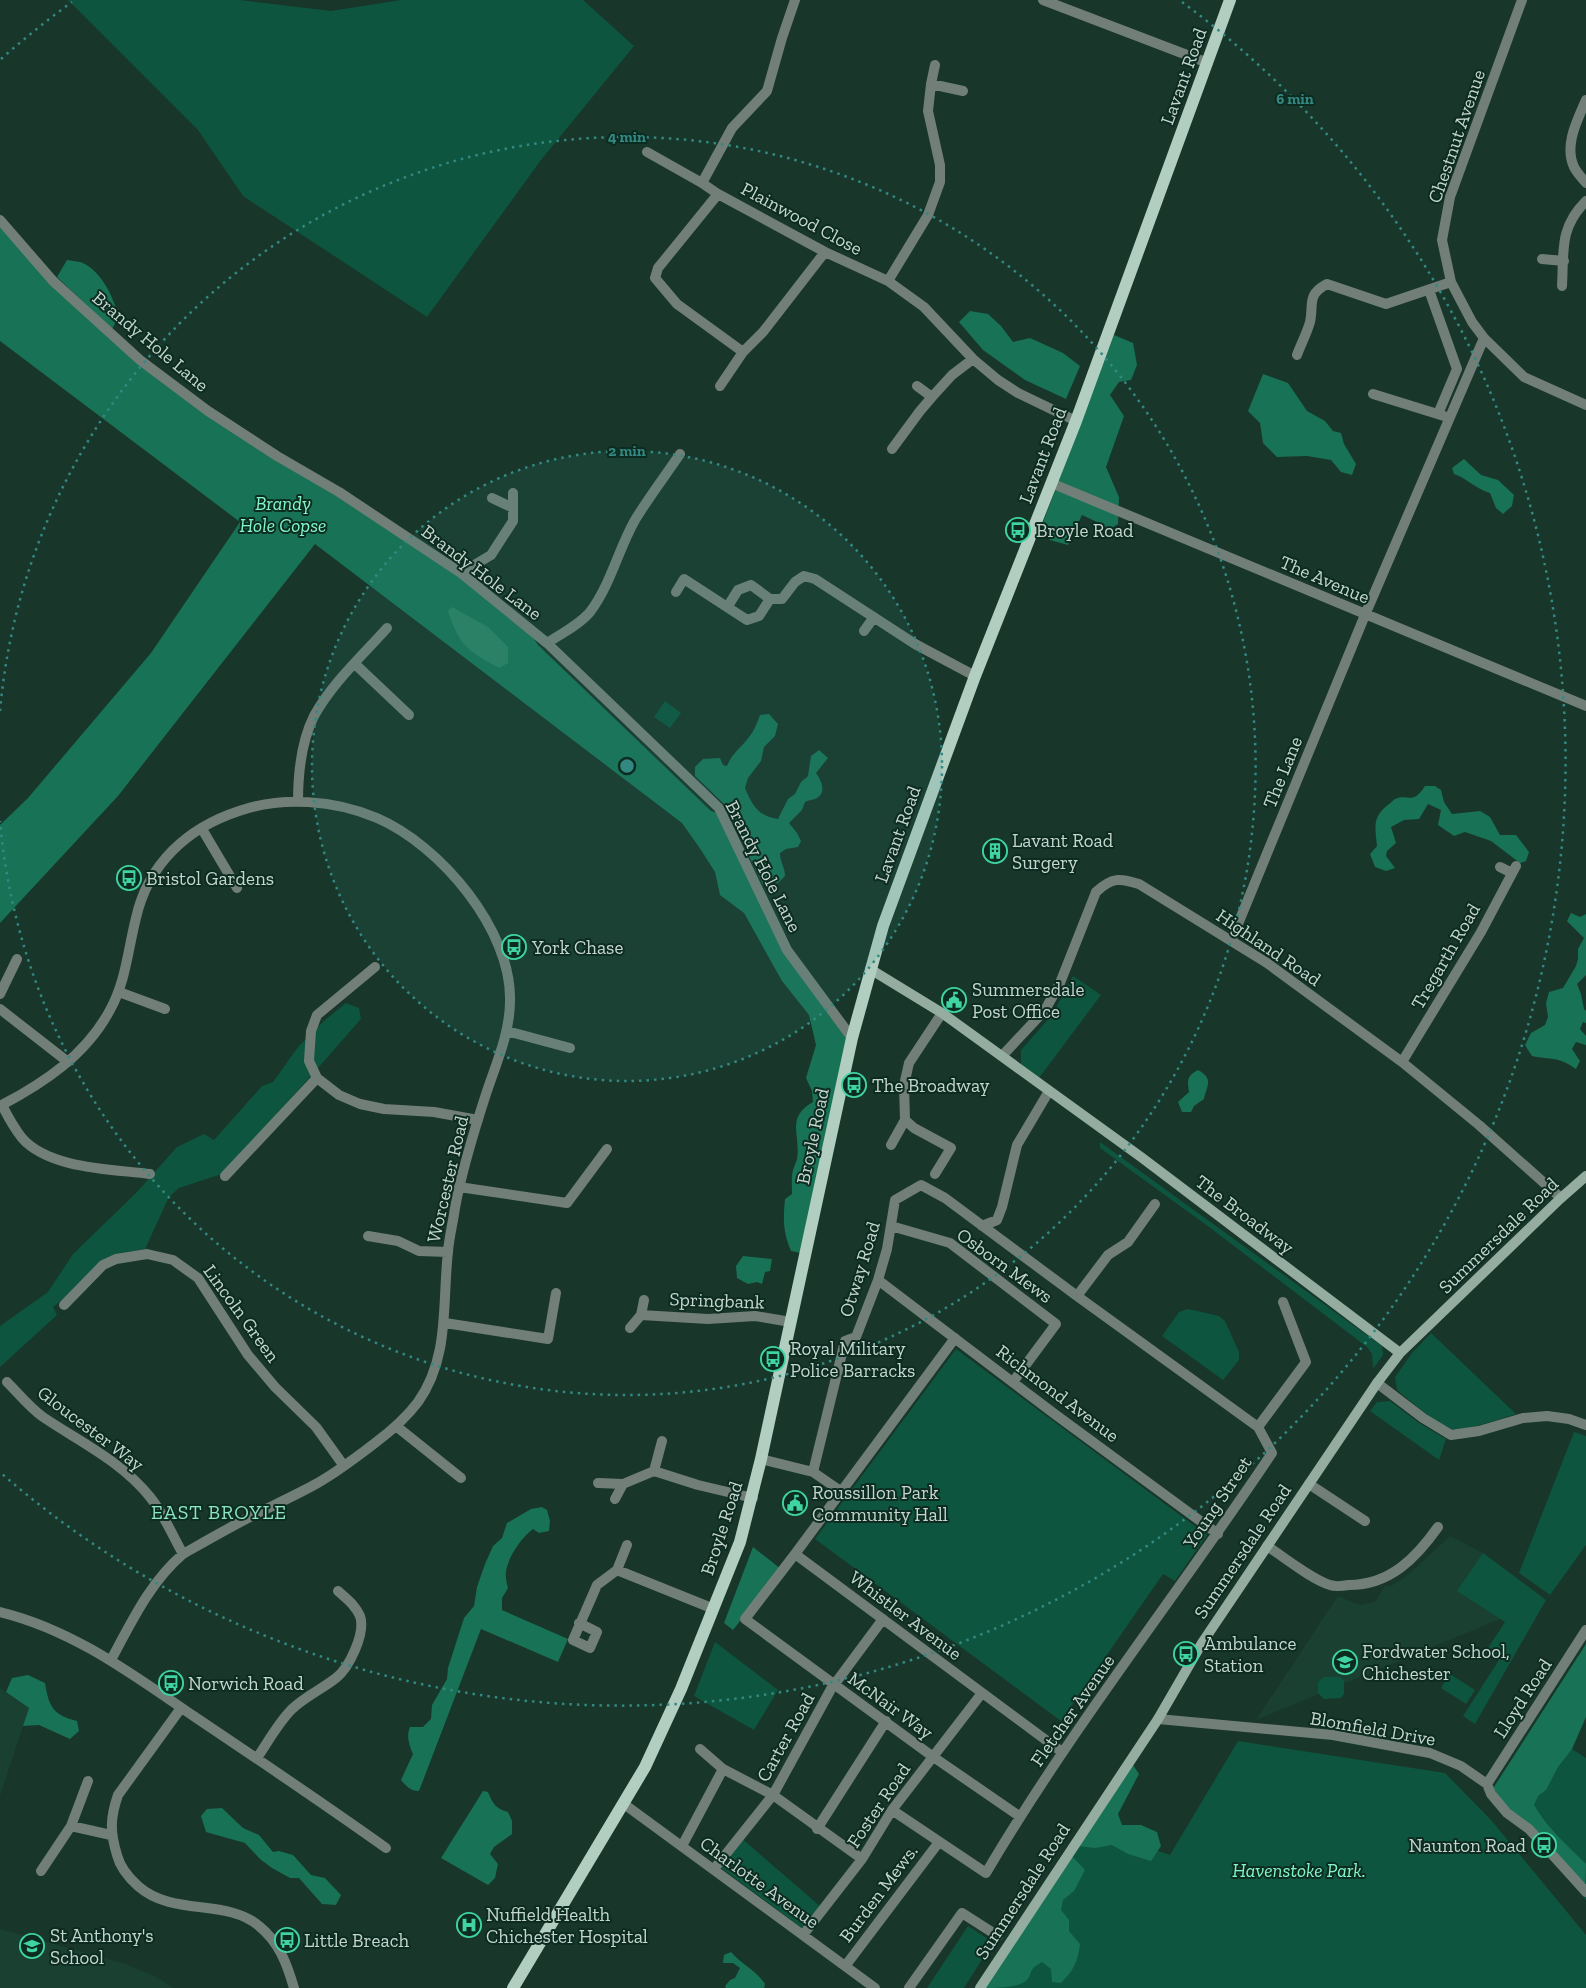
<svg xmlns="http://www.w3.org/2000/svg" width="1586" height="1988" viewBox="0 0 1586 1988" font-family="'Zilla Slab',serif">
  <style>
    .built { fill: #194031 }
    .green { fill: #0d553e }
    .forest { fill: #187255 }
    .water { fill: #2b8062 }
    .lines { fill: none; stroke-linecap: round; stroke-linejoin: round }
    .street { stroke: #717f78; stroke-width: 10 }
    .secondary { stroke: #95aca1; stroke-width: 10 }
    .primary { stroke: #b1cec1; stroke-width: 12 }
    .ring { fill: none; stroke: #338981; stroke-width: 2.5; stroke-dasharray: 2.5 5 }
    .labels { text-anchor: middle; stroke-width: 4; stroke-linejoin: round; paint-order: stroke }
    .street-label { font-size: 19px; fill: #c5d6ce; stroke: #0d2c21 }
    .park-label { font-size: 19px; font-style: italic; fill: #84f7ca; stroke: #0d2c21 }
    .poi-label { font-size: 19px; fill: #c5d6ce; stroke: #0d2c21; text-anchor: start }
    .neighbourhood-label { font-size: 20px; letter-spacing: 1px; fill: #8ce4c0; stroke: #0d2c21 }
    .centre { fill: #338981; stroke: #0d2c21; stroke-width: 2.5 }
    .ring-label { font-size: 15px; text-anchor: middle; font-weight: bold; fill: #338981; stroke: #0d2c21; stroke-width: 4; stroke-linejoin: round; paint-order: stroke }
  </style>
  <rect width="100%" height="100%" fill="#18362a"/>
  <path class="built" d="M1450 1536 1483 1553 1546 1600 1256 1720 1338 1596 1360 1605 1375 1602 1385 1586H1391L1409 1574Z
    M0 1688 29 1708 0 1796Z
    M0 1929 126 1964 156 1977 173 1988H0Z"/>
  <path class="green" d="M68 0H240L331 11 401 0H583L634 46 541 160 427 317 243 196 198 130Z
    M665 701 681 713 670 728 654 717Z
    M1073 976 1101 995 1039 1078 1021 1065V1050L1052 1015Z
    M346 1003 359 1008 361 1019 303 1085 222 1174 179 1188 169 1197 145 1249 120 1253 53 1307 57 1315 0 1367V1326L48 1292 73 1254 136 1193 177 1147 204 1134 214 1140 262 1086 273 1082 298 1047 325 1020Z
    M1100 1142 1382 1346 1383 1355 1373 1369 1372 1354 1367 1347 1209 1227 1100 1148Z
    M1188 1309 1219 1316 1225 1321 1239 1352V1360L1223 1380 1162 1336 1179 1312Z
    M1431 1333 1516 1414C1503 1418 1464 1432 1451 1429 1439 1426 1408 1399 1397 1390L1395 1377 1412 1353Z
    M956 1349 1207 1535 1175 1581 1163 1574 1061 1721 815 1539Z
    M1390 1401 1419 1423 1446 1439 1439 1460 1370 1411 1377 1402Z
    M1574 1432 1586 1436V1545L1550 1595 1519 1573Z
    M1483 1553 1546 1600 1475 1724 1463 1716 1499 1660 1486 1651 1505 1622 1457 1591Z
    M715 1642 778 1690 754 1730 694 1696Z
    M1450 1674 1475 1690 1466 1704 1441 1688Z
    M1323 1677H1340L1344 1681V1694L1341 1698 1324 1699 1318 1693V1682Z
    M1238 1741 1445 1773 1492 1821 1586 1935V1988H985L1089 1827 1170 1855Z
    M1572 1749 1586 1758V1900L1492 1790Z
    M740 1837 821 1907 802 1928 720 1867Z
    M968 1926 993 1942 964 1988H927Z"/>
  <path class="forest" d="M0 225 137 364 460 577 532 636 538 645 711 811 717 813 783 950 847 1035 801 1253 791 1251C783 1232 783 1220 785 1199L792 1194C792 1186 791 1177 793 1170 794 1166 796 1163 797 1159 801 1134 785 1118 813 1102L812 1091 806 1078 816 1045 809 1015 782 981 744 913 720 895 715 872 701 850 682 823 315 544 118 796 0 923V825L28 798 151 653 240 522 0 341Z
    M67 260C71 261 78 261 83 263 103 273 112 296 119 316L112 329 57 277Z
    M970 311 988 314 1001 326 1013 342 1030 338 1063 353 1080 366 1066 399 1025 380 983 350 959 322Z
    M1114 335 1133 343 1137 365 1131 380 1119 382 1110 395 1124 416 1106 467 1119 497 1118 524 1107 531 1095 521 1082 515 1068 545 1050 540 1042 525Z
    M1263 374 1288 383 1307 411 1325 421 1333 431 1341 433 1344 444 1356 464 1352 475 1341 472 1331 460 1307 456 1277 457 1263 443 1260 423 1248 411Z
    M1464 459 1481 475 1498 480 1514 495 1512 506 1503 514 1496 508 1490 493C1476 489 1468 479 1454 474L1452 468Z
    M769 714 778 724 775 736 764 747 761 761 748 778 745 788C752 805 758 816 778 819L788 799 795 794 801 782 808 776 811 756 819 750 828 758 816 773C821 780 827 792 817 798 813 800 809 800 805 802L802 810 789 823 797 833 801 841 798 847 786 849 780 853C780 862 785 867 785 876L778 883 763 885 724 804 695 776V767L703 759 720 758 723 765 727 766C732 753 741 748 749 737 754 731 757 723 760 715Z
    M1425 786H1435L1441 790 1444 802 1452 814 1480 811 1490 817 1500 835H1516L1529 852 1526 861 1520 863 1491 841 1465 832 1454 836 1438 825 1441 810 1428 804 1419 819 1404 820 1391 827 1396 843 1387 851 1386 856 1395 868 1386 871 1375 867 1370 854 1377 846C1375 826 1372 817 1389 804 1391 803 1393 800 1395 799 1409 793 1412 806 1425 786Z
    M1571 913 1580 917 1586 914V975L1577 984 1581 994 1584 1009 1586 1011V1023L1583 1022 1580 1029 1586 1036V1045L1576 1042 1572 1049 1580 1061 1576 1069C1557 1056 1552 1060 1532 1056L1525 1045 1531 1033 1545 1025 1548 1017 1546 1003 1549 992 1563 988 1576 966 1578 959V949L1584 938 1567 921Z
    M1198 1070C1214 1079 1207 1085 1204 1099L1194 1106 1191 1112H1182L1178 1102 1189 1092C1187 1080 1187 1076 1198 1070Z
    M743 1256 772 1259 770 1271 765 1272 762 1284 757 1282 748 1284 737 1278 736 1266Z
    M542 1507 547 1510 550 1521 549 1531 539 1533 533 1529C521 1538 508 1557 506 1572 505 1577 507 1583 508 1588L502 1598V1610L568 1639 558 1662 481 1629 419 1791C410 1791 406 1786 401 1780L413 1754C409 1745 406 1736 410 1727H423L431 1719 432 1705 447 1679 448 1668 464 1618 474 1606 477 1587 485 1564 493 1546 502 1538 507 1523 531 1509Z
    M753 1547 781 1569 733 1630 724 1623Z
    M1586 1644V1717L1572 1749 1558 1767 1546 1790 1538 1796 1534 1805C1547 1828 1567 1845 1586 1864L1585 1890 1492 1790Z
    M28 1675 45 1683C49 1707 53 1715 77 1721L79 1731 70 1739 39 1725 23 1726 29 1708 6 1692 12 1678Z
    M1133 1765 1139 1774 1118 1814 1122 1825H1141L1157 1832 1161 1846 1151 1861 1128 1854 1112 1845 1095 1848 1077 1846Z
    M483 1791 488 1792C493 1804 496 1809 508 1812L512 1821V1834L494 1847 490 1854 498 1864 495 1878 488 1885 441 1858Z
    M222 1808 243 1828 259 1835 273 1852 279 1851 293 1855 311 1875 325 1878 341 1895 336 1905 322 1904 299 1878H290L272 1868 260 1859 245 1843 206 1832 201 1816 207 1809Z
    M1071 1855 1085 1870 1074 1891 1063 1900 1061 1910 1069 1920V1931L1080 1944C1078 1962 1073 1971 1061 1983L1052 1982 1051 1969 1042 1962C1028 1970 1034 1970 1027 1980 1018 1988 998 1988 985 1988Z
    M731 1952C741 1964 757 1971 765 1984L764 1988H726L725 1986 730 1980 735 1978 740 1968 733 1963H723L724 1955Z"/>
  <path class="water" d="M452 607 488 627 508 647V663L499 668C468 651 459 646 448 611Z"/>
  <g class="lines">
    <path class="street" d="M1043 0 1208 63
      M1522 0 1450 197 1442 240 1451 282 1472 322 1484 338 1524 377 1586 405
      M931 84 935 65
      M1586 100C1577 121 1564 145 1574 167 1577 173 1582 178 1586 183
      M647 152 702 183 718 194 825 252 888 281 924 307 973 359
      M702 183 732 128 767 91 782 38 795 0
      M718 194 658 268 655 278 677 304 743 352 720 386
      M0 220 53 281 140 360 208 411 277 456 339 492 461 573 547 643 719 808 787 950 852 1038
      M1542 259 1564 261
      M888 281 928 215 940 182V165L928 111 931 84 963 91
      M1562 286C1564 251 1559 228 1586 201
      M1429 290 1457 369 1438 414
      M743 352 763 332 825 252
      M1297 355C1301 344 1307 333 1310 322 1314 305 1306 295 1327 284L1386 304 1451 282
      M917 386 932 397 952 375 973 359 998 380 1018 393 1076 421
      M1373 394 1444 416
      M892 449 920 411 932 397
      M1051 483 1586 706
      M492 498 513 508
      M461 573 491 555 513 521V493
      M676 592 684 579 747 620 759 616 770 599H782L795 582 804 576 815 579 915 644 975 676
      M728 606 738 590 751 585 770 599
      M864 631 874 617
      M547 643C561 634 579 625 590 612 611 584 618 550 635 520 649 497 665 476 680 454
      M355 664 409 715
      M298 802C298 773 301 742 314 716 332 683 363 655 387 628
      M202 829 237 888
      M1500 867 1512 873
      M1231 941 1365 615 1484 338
      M375 967 317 1015 311 1031 309 1061 317 1078 339 1095 360 1104 384 1109 434 1112 478 1120
      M119 992 165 1009
      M0 994 17 959
      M0 1009 68 1062
      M507 1031 570 1048
      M1002 1056 1045 1010 1060 983 1096 892C1112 877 1120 878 1139 884L1267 963 1402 1062 1479 1125 1561 1198
      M1402 1062 1481 932 1516 866
      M2 1105C8 1117 14 1128 22 1138 49 1169 112 1169 150 1174
      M0 1106C44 1083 86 1055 110 1010 126 981 128 949 136 918 148 864 187 828 239 811 282 796 335 800 377 818 440 845 512 930 510 1001 510 1033 496 1064 486 1094 474 1131 462 1169 455 1208 453 1223 449 1237 448 1252 442 1304 450 1357 418 1402 406 1418 391 1431 375 1443 355 1458 336 1473 314 1485 294 1496 274 1505 254 1515 230 1527 206 1541 183 1554 150 1582 131 1623 111 1660
      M891 1145 905 1120
      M935 1174 951 1148 914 1128 905 1120 904 1085 909 1063 942 1013
      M225 1176 317 1078
      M459 1187 567 1203 607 1149
      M891 1226 950 1243 1056 1324 1013 1382
      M982 1226 997 1220 1002 1207 1017 1145 1049 1091
      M368 1236 398 1241 419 1251 448 1252
      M878 1280 1056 1415 1218 1534
      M1077 1296 1108 1255 1128 1242 1155 1204
      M64 1305 103 1265 116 1259 147 1254 173 1260 198 1278 248 1355 275 1387 316 1427 344 1466
      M641 1315 708 1319 755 1316 791 1322
      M445 1323 548 1339 556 1293
      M630 1328 641 1315 644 1300
      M955 1338 795 1554 745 1619 932 1756 1019 1816
      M7 1382C18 1393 30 1408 43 1417 80 1442 121 1461 150 1497 164 1514 172 1535 183 1554
      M1377 1383 1423 1418 1451 1435 1479 1431 1523 1418 1547 1416 1569 1419 1586 1425
      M396 1426 461 1478
      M1258 1427 1306 1362 1283 1302
      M761 1459 813 1472 842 1492
      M654 1471 662 1441
      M813 1472 845 1341 856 1337 878 1280 887 1249 895 1200 921 1185 945 1198 1077 1296 1258 1427 1272 1453C1178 1594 1072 1727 986 1873L892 1810
      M598 1483 623 1484
      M1309 1484 1365 1521
      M615 1499 623 1484 654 1471 698 1485 753 1498
      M1267 1546C1284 1557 1311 1579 1330 1585 1335 1587 1343 1586 1349 1585 1390 1585 1416 1558 1438 1527
      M795 1554 1062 1752
      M617 1570 627 1545
      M0 1612C74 1630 133 1675 195 1717 259 1760 323 1803 386 1848
      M579 1623 597 1632 590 1648 573 1640 597 1585 617 1570 714 1609
      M181 1708 118 1795C110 1818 110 1832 117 1855 120 1867 128 1877 138 1886 173 1917 226 1898 259 1926 279 1942 287 1964 294 1988
      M1158 1719 1333 1735 1430 1753 1461 1766 1487 1784 1491 1794 1507 1813 1529 1829 1586 1892
      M700 1749 723 1769 773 1795 862 1859
      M257 1758C268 1742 278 1723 292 1709 306 1696 322 1689 336 1678 349 1668 366 1633 360 1616 355 1605 347 1599 338 1591
      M1487 1784 1586 1630
      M624 1804 875 1988
      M71 1826 111 1835
      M817 1829 886 1721
      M682 1846 723 1769
      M714 1869 773 1795 831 1689 883 1619
      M41 1871 71 1826 88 1781
      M803 1935 862 1859 892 1810 982 1693
      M846 1965 939 1842
      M909 1988 962 1913 998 1936"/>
    <path class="secondary" d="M870 969 942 1013 1141 1157 1400 1353
      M980 1988 1158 1719 1202 1643 1377 1383 1400 1353 1561 1198 1586 1176"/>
    <path class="primary" d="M513 1988 645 1767 681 1689 740 1542 761 1459 852 1038 883 926 975 676 1076 421 1230 0"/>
  </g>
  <circle cx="627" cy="766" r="315" fill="#338981" fill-opacity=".12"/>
  <g class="ring">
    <circle cx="627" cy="766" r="315"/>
    <path d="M0 711A629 629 0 1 1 0 821"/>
    <path d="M1 59A944 944 0 0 1 72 2M1182 2A944 944 0 1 1 1 1473"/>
  </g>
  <defs>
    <symbol id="bus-ring" viewBox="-11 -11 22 22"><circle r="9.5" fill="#0d2c21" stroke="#3fd4a2" stroke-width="1.5"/><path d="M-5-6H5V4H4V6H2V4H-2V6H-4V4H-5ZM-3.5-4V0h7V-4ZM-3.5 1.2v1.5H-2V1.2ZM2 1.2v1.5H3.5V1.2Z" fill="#3fd4a2"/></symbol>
    <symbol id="building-ring" viewBox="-11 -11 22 22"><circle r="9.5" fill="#0d2c21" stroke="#3fd4a2" stroke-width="1.5"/><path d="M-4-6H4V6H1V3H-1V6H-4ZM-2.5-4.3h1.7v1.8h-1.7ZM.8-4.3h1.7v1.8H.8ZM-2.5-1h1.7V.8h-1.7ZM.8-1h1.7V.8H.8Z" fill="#3fd4a2"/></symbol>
    <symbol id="civic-ring" viewBox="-11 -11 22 22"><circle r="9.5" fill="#0d2c21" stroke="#3fd4a2" stroke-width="1.5"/><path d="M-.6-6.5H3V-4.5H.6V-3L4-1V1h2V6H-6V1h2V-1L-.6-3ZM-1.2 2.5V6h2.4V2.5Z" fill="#3fd4a2"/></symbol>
    <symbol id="school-ring" viewBox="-11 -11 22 22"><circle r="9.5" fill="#0d2c21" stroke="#3fd4a2" stroke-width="1.5"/><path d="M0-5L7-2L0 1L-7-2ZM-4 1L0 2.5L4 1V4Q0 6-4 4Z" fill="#3fd4a2"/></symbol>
    <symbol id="hospital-ring" viewBox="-11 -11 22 22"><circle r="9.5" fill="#0d2c21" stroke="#3fd4a2" stroke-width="1.5"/><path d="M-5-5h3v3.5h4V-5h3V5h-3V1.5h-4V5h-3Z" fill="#3fd4a2"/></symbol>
  </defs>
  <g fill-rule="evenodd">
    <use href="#bus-ring" x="1004" y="516" width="28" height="28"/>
    <use href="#building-ring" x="981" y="837" width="28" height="28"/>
    <use href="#bus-ring" x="115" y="864" width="28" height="28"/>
    <use href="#bus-ring" x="500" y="933" width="28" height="28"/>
    <use href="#civic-ring" x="940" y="986" width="28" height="28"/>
    <use href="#bus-ring" x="840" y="1071" width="28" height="28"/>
    <use href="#bus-ring" x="759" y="1345" width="28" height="28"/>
    <use href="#civic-ring" x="781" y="1489" width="28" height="28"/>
    <use href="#bus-ring" x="1172" y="1640" width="28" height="28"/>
    <use href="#school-ring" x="1331" y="1648" width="28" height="28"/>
    <use href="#bus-ring" x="157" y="1669" width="28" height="28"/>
    <use href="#bus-ring" x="1530" y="1831" width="28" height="28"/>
    <use href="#hospital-ring" x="455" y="1911" width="28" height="28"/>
    <use href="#bus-ring" x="273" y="1926" width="28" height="28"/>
    <use href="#school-ring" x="18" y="1932" width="28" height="28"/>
  </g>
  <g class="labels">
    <g class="street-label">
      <text transform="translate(1183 76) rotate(-70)" y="7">Lavant Road</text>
      <text transform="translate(1456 136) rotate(-71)" y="7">Chestnut Avenue</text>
      <text transform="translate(802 218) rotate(28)" y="7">Plainwood Close</text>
      <text transform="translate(151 341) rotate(40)" y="7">Brandy Hole Lane</text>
      <text transform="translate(1042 455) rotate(-69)" y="7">Lavant Road</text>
      <text transform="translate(482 572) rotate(37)" y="7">Brandy Hole Lane</text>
      <text transform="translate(1325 579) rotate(23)" y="7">The Avenue</text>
      <text transform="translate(1282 772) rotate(-68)" y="7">The Lane</text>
      <text transform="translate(897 834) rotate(-70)" y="7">Lavant Road</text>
      <text transform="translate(764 866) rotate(63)" y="7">Brandy Hole Lane</text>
      <text transform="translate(1269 947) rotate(34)" y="7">Highland Road</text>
      <text transform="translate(1445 956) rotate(-60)" y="7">Tregarth Road</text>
      <text transform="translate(812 1136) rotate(-78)" y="7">Broyle Road</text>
      <text transform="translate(447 1179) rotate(-77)" y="7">Worcester Road</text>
      <text transform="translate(1245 1214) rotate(37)" y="7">The Broadway</text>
      <text transform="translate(1498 1235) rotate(-44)" y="7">Summersdale Road</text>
      <text transform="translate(1005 1265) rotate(36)" y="7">Osborn Mews</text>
      <text transform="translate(859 1269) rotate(-73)" y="7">Otway Road</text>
      <text transform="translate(717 1300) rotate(2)" y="7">Springbank</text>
      <text transform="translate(242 1313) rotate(54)" y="7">Lincoln Green</text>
      <text transform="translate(1058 1393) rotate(37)" y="7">Richmond Avenue</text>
      <text transform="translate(91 1428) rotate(37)" y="7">Gloucester Way</text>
      <text transform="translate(1217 1502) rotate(-56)" y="7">Young Street</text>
      <text transform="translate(721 1528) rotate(-72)" y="7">Broyle Road</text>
      <text transform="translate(1242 1551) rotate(-56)" y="7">Summersdale Road</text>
      <text transform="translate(906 1615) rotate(37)" y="7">Whistler Avenue</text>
      <text transform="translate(1522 1698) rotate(-57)" y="7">Lloyd Road</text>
      <text transform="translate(891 1705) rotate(36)" y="7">McNair Way</text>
      <text transform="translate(1072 1710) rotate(-55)" y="7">Fletcher Avenue</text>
      <text transform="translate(1373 1728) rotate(10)" y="7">Blomfield Drive</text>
      <text transform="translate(785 1737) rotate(-61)" y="7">Carter Road</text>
      <text transform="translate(878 1805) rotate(-56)" y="7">Foster Road</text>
      <text transform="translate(760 1882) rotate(36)" y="7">Charlotte Avenue</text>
      <text transform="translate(1022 1891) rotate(-57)" y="7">Summersdale Road</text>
      <text transform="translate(878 1893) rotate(-53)" y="7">Burden Mews.</text>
    </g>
    <g class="park-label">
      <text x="283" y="510">Brandy<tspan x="283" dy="22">Hole Copse</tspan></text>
      <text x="1299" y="1877">Havenstoke Park.</text>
    </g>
    <g class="poi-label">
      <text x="1036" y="537">Broyle Road</text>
      <text x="1012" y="847">Lavant Road<tspan x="1012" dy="22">Surgery</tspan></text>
      <text x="146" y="885">Bristol Gardens</text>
      <text x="532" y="954">York Chase</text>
      <text x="972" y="996">Summersdale<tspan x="972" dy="22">Post Office</tspan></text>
      <text x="872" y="1092">The Broadway</text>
      <text x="790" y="1355">Royal Military<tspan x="790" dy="22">Police Barracks</tspan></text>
      <text x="812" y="1499">Roussillon Park<tspan x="812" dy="22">Community Hall</tspan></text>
      <text x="1204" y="1650">Ambulance<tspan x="1204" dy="22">Station</tspan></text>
      <text x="1362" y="1658">Fordwater School,<tspan x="1362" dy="22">Chichester</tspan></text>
      <text x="188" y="1690">Norwich Road</text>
      <text x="1526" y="1852" text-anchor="end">Naunton Road</text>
      <text x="486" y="1921">Nuffield Health<tspan x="486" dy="22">Chichester Hospital</tspan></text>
      <text x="50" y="1942">St Anthony's<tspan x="50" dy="22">School</tspan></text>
      <text x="304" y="1947">Little Breach</text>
    </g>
    <g class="neighbourhood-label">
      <text x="219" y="1519">EAST BROYLE</text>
    </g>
  </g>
  <circle cx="627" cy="766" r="8" class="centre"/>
  <g class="ring-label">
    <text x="1295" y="104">6 min</text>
    <text x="627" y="142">4 min</text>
    <text x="627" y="456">2 min</text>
  </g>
</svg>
